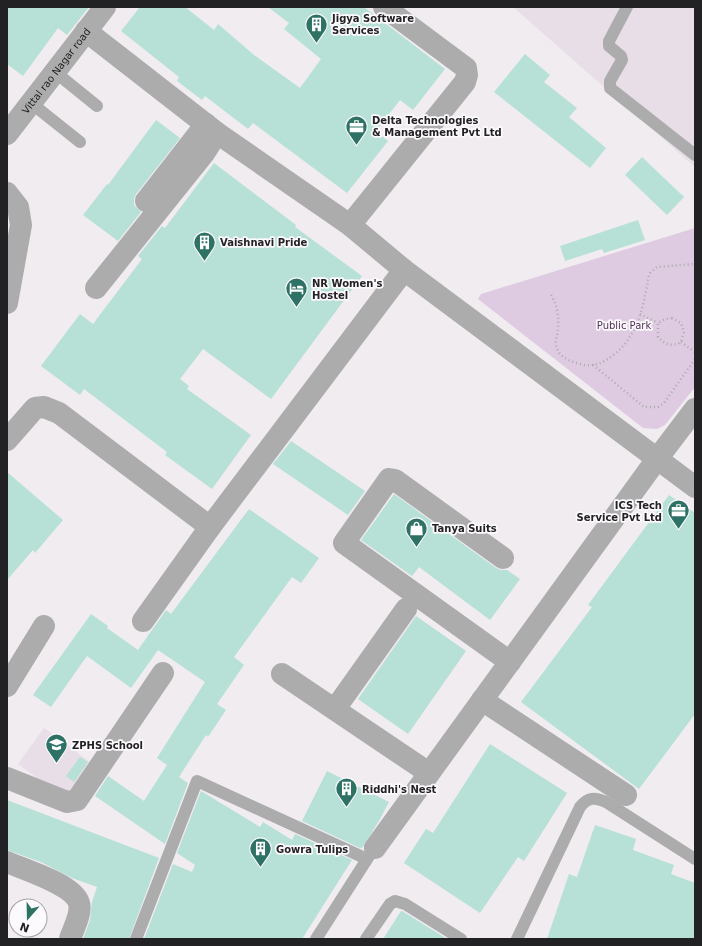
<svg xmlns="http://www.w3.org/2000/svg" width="702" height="946" viewBox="0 0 702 946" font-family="'DejaVu Sans',sans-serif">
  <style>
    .built { fill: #e7dee8 }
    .green { fill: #decbe2 }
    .building { fill: #b7e0d7 }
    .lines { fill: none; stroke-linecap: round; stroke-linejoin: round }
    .path { stroke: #adaaad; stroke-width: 2.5; stroke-dasharray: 1 3; stroke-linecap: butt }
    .service { stroke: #adacad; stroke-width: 12 }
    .minor { stroke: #adacad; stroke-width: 22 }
    .labels { text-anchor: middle; stroke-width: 3.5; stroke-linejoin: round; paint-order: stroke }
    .poi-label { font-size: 10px; font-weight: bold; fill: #222123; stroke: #fdfafe; text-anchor: start }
    .street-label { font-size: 10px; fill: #222123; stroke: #fdfafe }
    .park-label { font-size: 10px; fill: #503057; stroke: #fdfafe }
  </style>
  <rect width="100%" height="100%" fill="#f0ecf0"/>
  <path class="built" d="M513 7H695V167Z
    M44 728 94 765 68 801 18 764Z"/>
  <path class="green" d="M695 228V387L665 425 657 429 643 428 478 299 481 294Z"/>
  <path class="building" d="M7 7H89L67 35 58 28 23 76 7 64Z
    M140 7H185L214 30 218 24 254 55 300 88 321 59 284 29 289 23 268 7H364L445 69 413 110 400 100 376 131 388 141 347 193 253 123 248 129 205 96 202 100 177 81 179 77 121 31Z
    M525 54 550 75 544 82 577 108 569 117 606 148 590 168 494 92Z
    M156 120 180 138 136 194 134 199V205L141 212 118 241 83 215 107 184 108 185Z
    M642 157 684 197 667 215 625 175Z
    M214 163 296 225 295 227 362 276 271 399 203 349 180 379 189 386 187 389 251 435 212 489 165 455 167 452 84 389 80 395 41 366 80 314 93 324 142 259 138 256 162 226 165 228Z
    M638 220 645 240 604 253 602 249 565 261 560 246Z
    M291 441 365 491 348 515 273 464Z
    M7 472 63 520 35 553 33 550 7 580Z
    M394 494 496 568 501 570H507L520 579 490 620 419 567 412 576 361 540Z
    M669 495 695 513V714L639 789 521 702 592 607 588 605Z
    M249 509 319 558 301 583 292 577 234 657 244 665 217 704 226 710 208 737 206 735 179 777 188 783 165 844 95 796 108 776 144 801 167 765 157 758 205 682 158 650 131 688 87 656 51 707 33 695 91 614 108 626 107 628 138 650 166 610 171 614Z
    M416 616 466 651 408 734 358 699Z
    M490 744 567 793 524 861 518 857 480 913 404 863 426 829 433 833Z
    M80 757 88 762 74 782 66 776Z
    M327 771 389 802 380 819 363 847 360 848 302 821Z
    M201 791 260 827 263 822 292 840 295 834 352 860 302 939H144L173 864 192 872 195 865 177 853Z
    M7 800 159 858 129 939H83L90 920 92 902 97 887 72 878 41 862 7 850Z
    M595 825 636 839 633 850 674 865 671 874 695 883V939H547L569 874 577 877Z
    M401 911H402L447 939H383Z"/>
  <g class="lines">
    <path class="path" d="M551 295C557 305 559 316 558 327 558 336 553 342 558 351 562 359 575 363 584 365 595 366 603 363 612 356 633 341 642 315 646 290 648 284 647 279 650 273L657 267 695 264
      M640 314 658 323
      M672 318 681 323 684 332 681 342C672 347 665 345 658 337V323L665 319Z
      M681 342 695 352
      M593 365 644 407H658L664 403 695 359"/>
    <path class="service" d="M627 7 609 41V46L621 56 622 60 610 81V88L695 155
      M55 72 97 106
      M31 103 80 142
      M136 939 197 781 367 859
      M316 939 371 853
      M366 939 390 904 395 901 405 904 461 939
      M517 939 580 807C588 797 595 797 606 802L695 859"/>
    <g class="minor">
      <path d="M86 31 217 133 350 225 404 270 695 487"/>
      <path id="s1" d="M7 134 105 7"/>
      <path d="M7 193 18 207 21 225 7 303"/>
      <path d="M146 201 206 124"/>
      <path d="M350 225 465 82 467 75 466 68 384 7"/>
      <path d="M96 288 205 152 217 133"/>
      <path d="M7 440 35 408 44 407 59 413 210 527"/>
      <path d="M503 558 395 480 389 479 344 543 510 662"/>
      <path d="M143 621 210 527 404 270"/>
      <path d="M282 674 429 773"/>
      <path d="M7 686 44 626"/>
      <path d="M482 700 626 795"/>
      <path d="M335 709 406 609"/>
      <path d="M7 778 67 802 77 800 163 673"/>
      <path d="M375 848 657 459 695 409"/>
      <path d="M7 862C25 870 73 884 79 903 82 914 73 929 70 939"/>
    </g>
  </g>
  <defs>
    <symbol id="building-pin" viewBox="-11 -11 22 30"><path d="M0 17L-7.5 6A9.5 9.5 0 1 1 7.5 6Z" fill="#2d7265" stroke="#fdfafe"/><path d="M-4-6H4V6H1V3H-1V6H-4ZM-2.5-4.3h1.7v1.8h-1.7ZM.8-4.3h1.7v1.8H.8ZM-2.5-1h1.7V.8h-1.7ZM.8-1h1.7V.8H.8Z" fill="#fff"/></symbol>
    <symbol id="office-pin" viewBox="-11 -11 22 30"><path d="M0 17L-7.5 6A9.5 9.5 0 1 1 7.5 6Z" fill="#2d7265" stroke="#fdfafe"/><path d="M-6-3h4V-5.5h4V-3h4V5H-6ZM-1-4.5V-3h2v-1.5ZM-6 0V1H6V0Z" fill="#fff"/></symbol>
    <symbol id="hotel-pin" viewBox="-11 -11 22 30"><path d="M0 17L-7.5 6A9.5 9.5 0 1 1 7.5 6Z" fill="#2d7265" stroke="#fdfafe"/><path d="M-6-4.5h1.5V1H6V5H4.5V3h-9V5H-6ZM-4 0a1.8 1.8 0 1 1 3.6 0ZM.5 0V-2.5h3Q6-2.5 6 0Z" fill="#fff"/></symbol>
    <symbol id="shop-pin" viewBox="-11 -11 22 30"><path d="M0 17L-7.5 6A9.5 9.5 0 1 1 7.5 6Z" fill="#2d7265" stroke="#fdfafe"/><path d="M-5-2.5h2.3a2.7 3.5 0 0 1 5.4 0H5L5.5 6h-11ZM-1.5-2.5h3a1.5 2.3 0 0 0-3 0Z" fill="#fff"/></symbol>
    <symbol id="school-pin" viewBox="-11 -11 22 30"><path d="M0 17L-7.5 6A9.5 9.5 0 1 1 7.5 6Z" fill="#2d7265" stroke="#fdfafe"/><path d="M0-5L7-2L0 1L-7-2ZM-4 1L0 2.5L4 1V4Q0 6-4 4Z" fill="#fff"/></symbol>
  </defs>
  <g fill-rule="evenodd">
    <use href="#building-pin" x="304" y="12" width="25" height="34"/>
    <use href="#office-pin" x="344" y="114" width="25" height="34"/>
    <use href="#building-pin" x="192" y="230" width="25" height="34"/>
    <use href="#hotel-pin" x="284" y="276" width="25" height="34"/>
    <use href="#office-pin" x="666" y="498" width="25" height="34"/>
    <use href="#shop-pin" x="404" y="516" width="25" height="34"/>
    <use href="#school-pin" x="44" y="732" width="25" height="34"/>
    <use href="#building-pin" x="334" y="776" width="25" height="34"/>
    <use href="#building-pin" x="248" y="836" width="25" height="34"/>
  </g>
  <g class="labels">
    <g class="poi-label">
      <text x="332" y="22">Jigya Software<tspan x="332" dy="12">Services</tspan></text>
      <text x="372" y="124">Delta Technologies<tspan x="372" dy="12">&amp; Management Pvt Ltd</tspan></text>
      <text x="220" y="246">Vaishnavi Pride</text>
      <text x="312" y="287">NR Women's<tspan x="312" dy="12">Hostel</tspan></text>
      <text x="662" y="509" text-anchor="end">ICS Tech<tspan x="662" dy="12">Service Pvt Ltd</tspan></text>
      <text x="432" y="532">Tanya Suits</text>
      <text x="72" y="749">ZPHS School</text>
      <text x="362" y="793">Riddhi's Nest</text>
      <text x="276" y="853">Gowra Tulips</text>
    </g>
    <g class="street-label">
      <text dy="4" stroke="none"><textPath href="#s1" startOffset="80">Vittal rao Nagar road</textPath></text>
    </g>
    <g class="park-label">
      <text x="624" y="329">Public Park</text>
    </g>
  </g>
  <rect width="702" height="946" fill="none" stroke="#222123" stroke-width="16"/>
  <g transform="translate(28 918) rotate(200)"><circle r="19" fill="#fdfafe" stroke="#a5a3a6"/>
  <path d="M0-3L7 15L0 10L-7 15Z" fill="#2d7265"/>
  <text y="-6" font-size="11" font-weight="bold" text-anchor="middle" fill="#222123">N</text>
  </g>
</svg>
